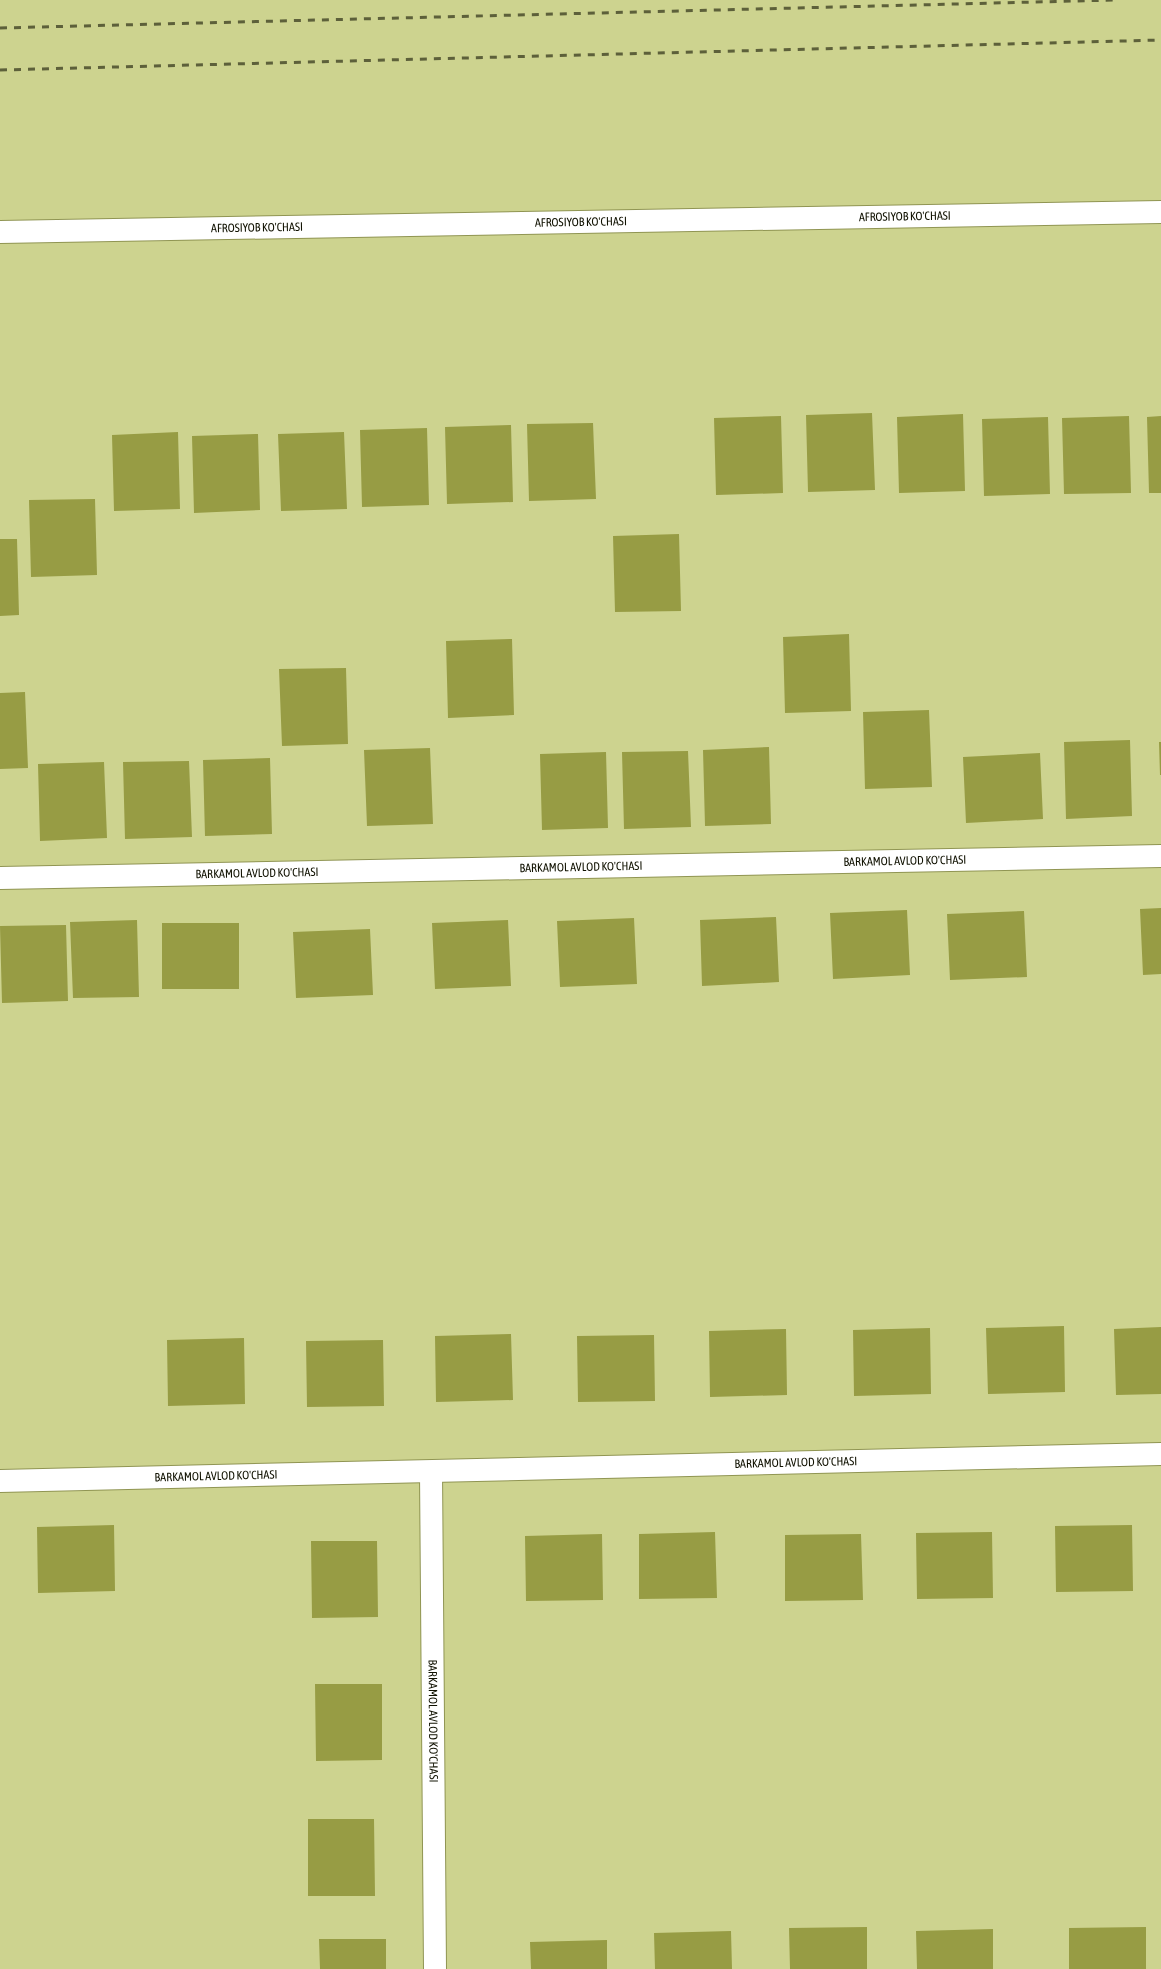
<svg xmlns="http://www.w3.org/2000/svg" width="1161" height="1969" viewBox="0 0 1161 1969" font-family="'Asap Condensed',sans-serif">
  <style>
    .building { fill: #979c44 }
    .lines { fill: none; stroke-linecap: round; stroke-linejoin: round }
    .minor-casing { stroke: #909553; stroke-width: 24 }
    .tertiary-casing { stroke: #909553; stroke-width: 24 }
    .minor { stroke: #fff; stroke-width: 22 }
    .tertiary { stroke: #fff; stroke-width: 22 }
    .rail { stroke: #5d603a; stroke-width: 3; stroke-dasharray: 7 7; stroke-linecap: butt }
    .labels { text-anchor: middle; stroke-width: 3.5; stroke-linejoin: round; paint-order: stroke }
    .street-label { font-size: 12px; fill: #101100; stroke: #cdd38f }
  </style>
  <rect width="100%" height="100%" fill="#cdd38f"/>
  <path class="building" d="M872 413 875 490 808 492 806 415Z
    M963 414 965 491 899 493 897 417Z
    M781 416 783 493 716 495 714 418Z
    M1129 416 1131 493 1064 494 1062 418Z
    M1161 416V493H1149L1147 417Z
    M1048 417 1050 494 984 496 982 419Z
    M593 423 596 499 529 501 527 424Z
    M511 425 513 502 447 504 445 427Z
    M427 428 429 505 362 507 360 430Z
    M178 432 180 509 114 511 112 435Z
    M344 432 347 509 281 511 278 434Z
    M258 434 260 510 194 513 192 436Z
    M95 499 97 575 31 577 29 500Z
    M679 534 681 611 615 612 613 536Z
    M0 539H17L19 615 0 616Z
    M849 634 851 711 785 713 783 637Z
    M512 639 514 715 448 718 446 641Z
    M346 668 348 744 282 746 279 669Z
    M25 692 28 768 0 769V693Z
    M929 710 932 787 865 789 863 712Z
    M1130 740 1132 816 1066 819 1064 742Z
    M1159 742H1161V775H1160Z
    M769 747 771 824 705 826 703 750Z
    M430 748 433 824 367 826 364 750Z
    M688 751 691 827 624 829 622 752Z
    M606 752 608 828 542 830 540 754Z
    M1040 753 1043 819 966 823 963 757Z
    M270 758 272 834 205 836 203 760Z
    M189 761 192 837 125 839 123 762Z
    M104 762 107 838 40 841 38 764Z
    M1161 908V974L1143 975 1140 909Z
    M907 910 910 975 833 979 830 913Z
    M1024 911 1027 977 950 980 947 914Z
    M776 917 779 982 702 986 700 920Z
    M634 918 637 984 560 987 557 921Z
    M137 920 139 997 73 998 70 922Z
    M508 920 511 986 435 989 432 923Z
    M162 923H239V989H162Z
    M66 925 68 1001 2 1003 0 926Z
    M370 929 373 995 296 998 293 932Z
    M1064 1326 1065 1392 988 1394 986 1328Z
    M1161 1327V1394L1116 1395 1114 1329Z
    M930 1328 931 1394 854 1396 853 1330Z
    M786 1329 787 1395 710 1397 709 1331Z
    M511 1334 513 1400 436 1402 435 1336Z
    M654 1335 655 1401 578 1402 577 1336Z
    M244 1338 245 1404 168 1406 167 1340Z
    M383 1340 384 1406 307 1407 306 1341Z
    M114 1525 115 1591 38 1593 37 1527Z
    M1132 1525 1133 1591 1056 1592 1055 1526Z
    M715 1532 717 1598 639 1599V1534Z
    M992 1532 993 1598 917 1599 916 1533Z
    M602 1534 603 1600 526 1601 525 1536Z
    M861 1534 863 1600 785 1601V1535Z
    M311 1541H377L378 1617 312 1618Z
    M315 1684H382V1760L316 1761Z
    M308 1819H374L375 1896H308Z
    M867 1927V1969H790L789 1928Z
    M1146 1927V1969H1069V1928Z
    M993 1929V1969H917L916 1931Z
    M731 1931 732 1969H655L654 1933Z
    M319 1939H386V1969H320Z
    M607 1940V1969H531L530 1942Z"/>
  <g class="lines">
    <defs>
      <g id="minor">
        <path id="s1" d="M0 878 1161 856"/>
        <path id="s2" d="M431 1472 435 1969"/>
        <path id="s3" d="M0 1481 1161 1454"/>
      </g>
      <g id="tertiary">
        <path id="s4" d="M0 232 1161 212"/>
      </g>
    </defs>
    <use href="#minor" class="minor-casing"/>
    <use href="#tertiary" class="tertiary-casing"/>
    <use href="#minor" class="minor"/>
    <use href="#tertiary" class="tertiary"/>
    <path class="rail" d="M0 28 1115 0
      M0 70 1161 40"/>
  </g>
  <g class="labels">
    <g class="street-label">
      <text dy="4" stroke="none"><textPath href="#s4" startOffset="905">AFROSIYOB KO'CHASI</textPath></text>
      <text dy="4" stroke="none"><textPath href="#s4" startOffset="581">AFROSIYOB KO'CHASI</textPath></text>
      <text dy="4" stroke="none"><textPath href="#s4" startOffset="257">AFROSIYOB KO'CHASI</textPath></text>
      <text dy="4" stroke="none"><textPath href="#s1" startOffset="905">BARKAMOL AVLOD KO'CHASI</textPath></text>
      <text dy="4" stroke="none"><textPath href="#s1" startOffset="581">BARKAMOL AVLOD KO'CHASI</textPath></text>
      <text dy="4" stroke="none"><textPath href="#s1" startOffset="257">BARKAMOL AVLOD KO'CHASI</textPath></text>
      <text dy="4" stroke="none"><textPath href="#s3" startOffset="796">BARKAMOL AVLOD KO'CHASI</textPath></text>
      <text dy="4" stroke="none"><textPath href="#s3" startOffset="216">BARKAMOL AVLOD KO'CHASI</textPath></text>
      <text dy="4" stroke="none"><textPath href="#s2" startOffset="249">BARKAMOL AVLOD KO'CHASI</textPath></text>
    </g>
  </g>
</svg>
